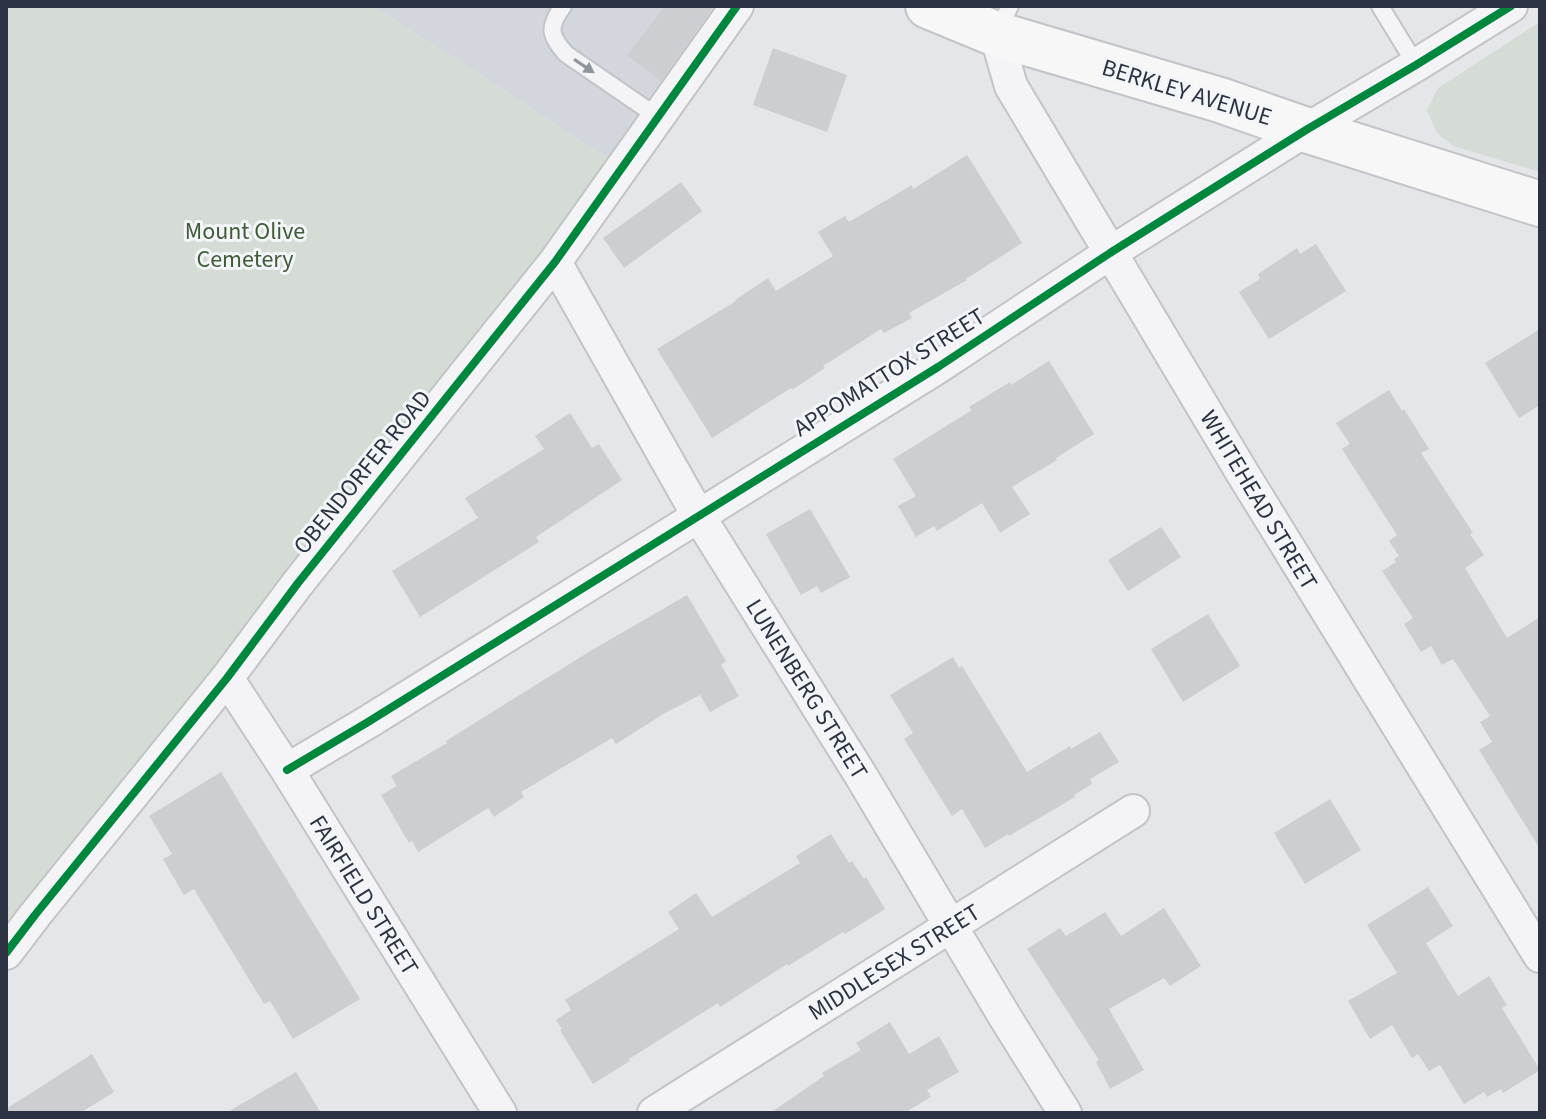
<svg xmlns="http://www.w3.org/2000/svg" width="1546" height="1119" viewBox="0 0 1546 1119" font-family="'Source Sans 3',sans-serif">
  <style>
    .built { fill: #d3d6dc }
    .green { fill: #d5dcd5 }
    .building { fill: #ccced1 }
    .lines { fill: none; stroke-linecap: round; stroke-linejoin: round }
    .lane-casing { stroke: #c2c4c7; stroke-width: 20 }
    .street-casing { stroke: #c2c4c7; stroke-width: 36 }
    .secondary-casing { stroke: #c2c4c7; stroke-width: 48 }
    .lane { stroke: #f4f4f6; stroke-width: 16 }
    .street { stroke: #f4f4f6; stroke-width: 32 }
    .secondary { stroke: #f7f7f8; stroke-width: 44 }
    .cycleway-casing { stroke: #f3f5f8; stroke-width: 13 }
    .cycleway { stroke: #00873e; stroke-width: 8 }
    .oneway { fill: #90949c }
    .labels { text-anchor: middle; stroke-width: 6; stroke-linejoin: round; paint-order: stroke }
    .street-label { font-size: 24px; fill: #2b3342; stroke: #f3f5f8 }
    .park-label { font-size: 24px; fill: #3f5d39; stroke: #f3f5f8 }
  </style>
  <rect width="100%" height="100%" fill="#e4e6e9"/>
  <path class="built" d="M374 6H727L615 163Z"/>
  <path class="green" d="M6 6H374L615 163 6 929Z
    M1540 22V172L1453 146 1437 133 1427 110 1438 88Z"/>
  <path class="building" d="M665 6H714L661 81 627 55Z
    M773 48 847 75 827 132 753 105Z
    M967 155 1022 243 966 279 967 280 909 313 912 318 884 333 881 329 823 366 825 368 792 390 791 388 712 438 657 349 736 301 735 300 768 278 776 291 833 256 818 232 845 216 849 222 912 185 913 189Z
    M681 182 702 211 624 268 603 238Z
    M1316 244 1346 291 1269 339 1239 292 1260 279 1258 274 1297 248 1300 254Z
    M1540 329V405L1519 418 1485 363Z
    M1049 361 1094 434 1056 458 1057 460 1012 487 1030 514 1000 533 982 503 937 531 934 526 916 537 898 506 916 496 893 459 972 410 969 407 1010 382 1011 385Z
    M1389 390 1402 411 1404 409 1429 449 1421 453 1473 533 1470 534 1484 555 1465 568 1507 638 1540 617V849L1479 750 1492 742 1480 722 1490 716 1453 659 1442 665 1431 646 1421 652 1404 624 1413 618 1382 571 1396 562 1394 559 1399 556 1389 541 1397 535 1342 449 1350 444 1336 423Z
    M570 413 592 448 599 444 622 480 536 537 539 542 420 617 392 571 478 518 465 498 544 449 535 436Z
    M810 509 850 577 821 593 817 586 801 595 766 534Z
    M1161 527 1181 557 1128 591 1108 560Z
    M687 595 726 661 721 665 739 696 710 712 700 695 665 713 616 744 612 738 521 792 524 797 494 817 488 808 418 852 412 841 409 843 381 795 397 786 391 776 447 743 446 741 592 650Z
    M1208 614 1240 666 1183 702 1151 649Z
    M953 657 959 668 962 666 1027 772 1070 746 1071 749 1100 732 1119 762 1090 779 1092 784 1074 795 1075 797 1009 836 1008 834 985 848 962 809 952 816 904 739 913 733 890 695Z
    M221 772 360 999 293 1039 270 1001 264 1004 194 889 184 895 163 859 172 854 149 816Z
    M1330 799 1361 850 1305 884 1274 833Z
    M831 834 849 863 852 861 864 879 866 877 885 909 845 934 843 932 788 966 787 964 720 1007 718 1003 629 1059 630 1061 593 1084 560 1030 562 1029 556 1020 571 1010 565 1000 679 929 668 912 696 893 712 917 800 863 796 856Z
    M1428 887 1453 926 1426 943 1458 996 1489 976 1507 1005 1502 1008 1540 1070 1503 1093 1501 1089 1487 1097 1484 1092 1464 1104 1440 1065 1429 1071 1418 1054 1412 1058 1392 1025 1370 1039 1348 1001 1397 973 1367 925Z
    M1164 908 1201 966 1170 986 1164 978 1109 1009 1144 1070 1110 1089 1096 1062 1099 1060 1027 949 1060 928 1066 936 1105 912 1121 936Z
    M890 1022 909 1054 939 1036 959 1072 927 1090 931 1097 904 1113H770L824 1076 822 1073 861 1050 856 1043Z
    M92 1054 114 1092 80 1113H6V1109Z
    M296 1072 321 1113H226Z"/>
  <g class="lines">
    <defs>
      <path id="lane" d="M563 6C548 27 549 35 566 54L658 117
        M1380 6 1416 65
        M997 33 1010 6"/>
      <path id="street" d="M996 34 1011 86 1243 474 1540 956
        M555 262 698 515 860 774 1005 1017 1065 1113
        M227 678 287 770 500 1113
        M287 770 368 722 938 367 1110 253 1306 130 1416 65 1511 6
        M6 953 35 915 227 678 298 583 555 262 737 6
        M654 1113 1133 811"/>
      <path id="secondary" d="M928 6 996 34 1220 100 1306 130 1540 204"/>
    </defs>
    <use href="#lane" class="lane-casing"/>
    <use href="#street" class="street-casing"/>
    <use href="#secondary" class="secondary-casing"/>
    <use href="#lane" class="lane"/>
    <use href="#street" class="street"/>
    <use href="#secondary" class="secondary"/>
    <defs>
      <path id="cycleway" d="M287 770 368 722 938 367 1110 253 1306 130 1416 65 1511 6
        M6 953 35 915 227 678 298 583 555 262 737 6"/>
    </defs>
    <use href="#cycleway" class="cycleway-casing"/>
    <use href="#cycleway" class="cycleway"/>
  </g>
  <defs><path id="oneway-solid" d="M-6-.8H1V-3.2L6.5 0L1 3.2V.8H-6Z" transform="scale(2)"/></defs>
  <use class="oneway" href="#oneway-solid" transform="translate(584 66) rotate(34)"/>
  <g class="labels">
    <g class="street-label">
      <text transform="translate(1187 92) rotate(17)" y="8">BERKLEY AVENUE</text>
      <text transform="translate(889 372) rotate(-32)" y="8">APPOMATTOX STREET</text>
      <text transform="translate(362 472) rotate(-51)" y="8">OBENDORFER ROAD</text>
      <text transform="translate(1259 500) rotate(59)" y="8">WHITEHEAD STREET</text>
      <text transform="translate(807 689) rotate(58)" y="8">LUNENBERG STREET</text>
      <text transform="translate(364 895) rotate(58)" y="8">FAIRFIELD STREET</text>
      <text transform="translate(894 962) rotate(-32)" y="8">MIDDLESEX STREET</text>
    </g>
    <g class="park-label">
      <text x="245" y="239">Mount Olive<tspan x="245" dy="28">Cemetery</tspan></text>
    </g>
  </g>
  <rect width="1546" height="1119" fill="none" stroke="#2b3342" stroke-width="16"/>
</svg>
